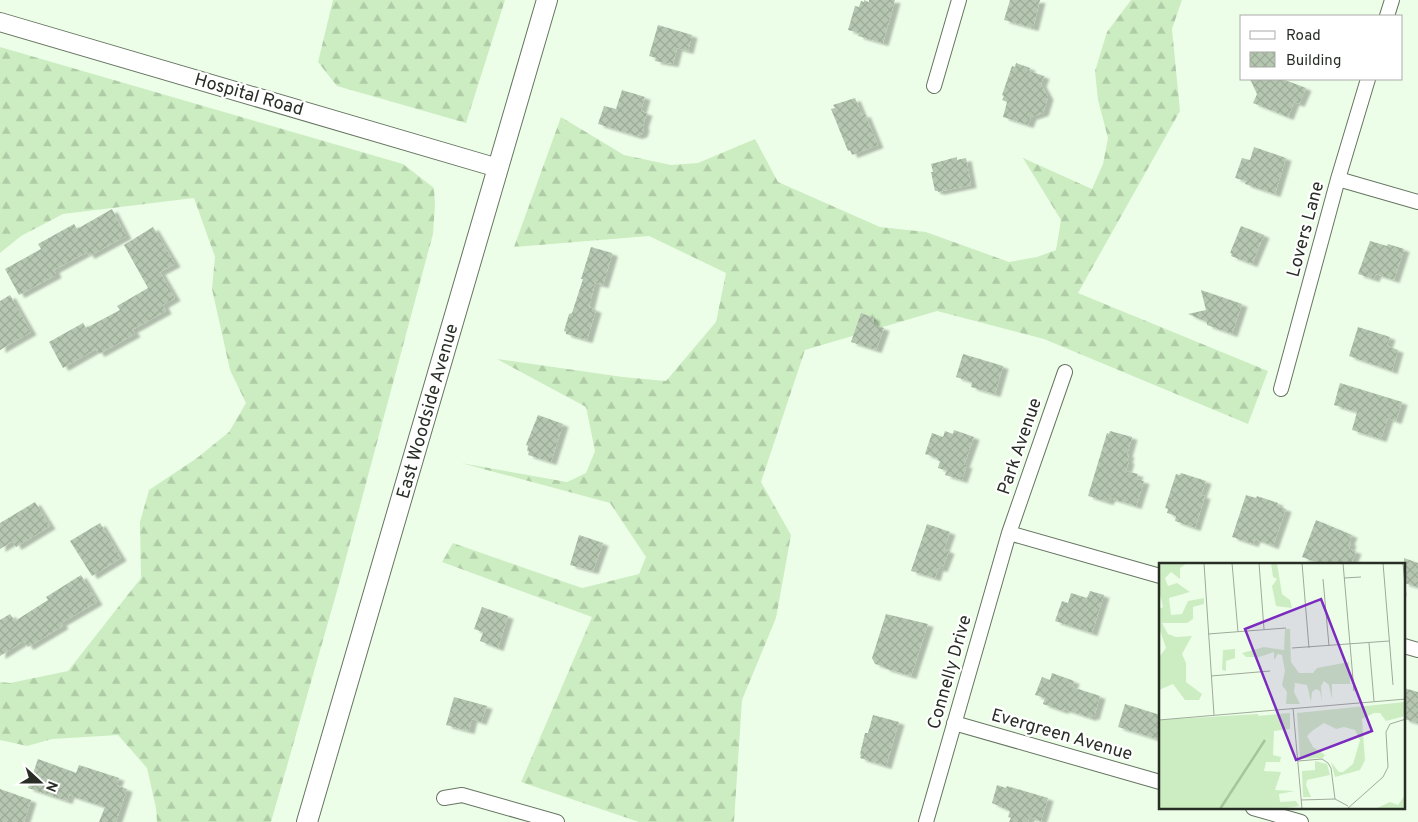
<svg xmlns="http://www.w3.org/2000/svg" width="1418" height="822" viewBox="0 0 1418 822" font-family="Overpass,sans-serif">
  <style>
    .forest { fill: url(#forest-firs) }
    .building { fill: url(#building-cross-hatch); filter: url(#shadow) }
    .lines { fill: none; stroke-linecap: round; stroke-linejoin: round }
    .minor-casing { stroke: #667562; stroke-width: 16 }
    .tertiary-casing { stroke: #667562; stroke-width: 20 }
    .secondary-casing { stroke: #667562; stroke-width: 22 }
    .minor { stroke: #fff; stroke-width: 14 }
    .tertiary { stroke: #fff; stroke-width: 18 }
    .secondary { stroke: #fff; stroke-width: 20 }
    .labels { text-anchor: middle; stroke-width: 4.5; stroke-linejoin: round; paint-order: stroke }
    .street-label { font-size: 18px; fill: #282e26; stroke: #fff }
    .inset-river { fill: none; stroke: #a5c59b; stroke-width: 2.5 }
    .inset-road { fill: none; stroke: #9eab9a; stroke-width: 1 }
    .view { fill: #7b2cbf; fill-opacity: 0.15; stroke: #7b2cbf; stroke-width: 2.5 }
    .inset-edge { fill: none; stroke: #282e26; stroke-width: 2.5 }
  </style>
  <defs>
    <pattern id="forest-firs" width="22" height="20" patternUnits="userSpaceOnUse" patternTransform="scale(1.25)"><rect width="22" height="20" fill="#ccedc2"/><path d="M5 1l3.5 6h-7zM16 11l3.5 6h-7z" fill="#afcca7"/></pattern>
    <pattern id="building-cross-hatch" width="8" height="8" patternUnits="userSpaceOnUse" patternTransform="scale(1.25)"><rect width="8" height="8" fill="#b6c7b1"/><path d="M0 0l8 8M0 8l8-8" fill="none" stroke="#9cab98"/></pattern>
    <filter id="shadow"><feDropShadow dx="5.5" dy="3" stdDeviation="1" flood-color="#0004"/></filter>
  </defs>
  <rect width="100%" height="100%" fill="#edfee8"/>
  <path class="forest" d="M333 0H505L466 123 337 86 318 62Z
    M1131 0H1182L1172 29 1180 111 1078 293 1268 371 1248 424 1044 339 937 311 805 350 761 482 791 535 776 618 742 700 734 822H639L521 782 592 617 442 562 453 543 582 588 639 574 646 557 610 503 461 463 567 482 586 473 595 451 586 407 497 359 623 377 666 381 716 322 726 273 649 236 514 247 561 117 624 155 671 165 698 163 755 139 778 182 880 227 926 232 1009 262 1037 257 1056 250 1061 220 1023 158 1092 189 1103 164 1108 138 1098 100 1095 71 1107 32Z
    M0 47 403 164 434 188 435 205 433 234 339 584 271 822H157L156 808 147 768 118 735 52 739 27 746 0 740V682L10 683 68 671 141 578 140 522 149 490 197 458 229 432 246 403 230 370 212 289 215 257 194 198 63 214 21 236 0 253Z"/>
  <path class="building" d="M864 0 869 2V0H895L883 43 858 36 859 33 848 30 855 6 859 7 861 1 864 2Z
    M1010 0H1040L1033 28 1004 20Z
    M658 25 692 35 688 51 677 48 673 64 655 61 656 58 649 56Z
    M1016 63 1030 68 1029 71 1044 76 1041 84 1048 97 1043 113 1031 117 1028 125 1003 117 1007 102 1002 100 1004 96 1002 95 1012 66 1015 67Z
    M1250 79H1282L1306 88 1299 104 1294 102 1288 117 1253 103 1257 94Z
    M622 90 645 97 641 111 647 113 643 125 644 128 642 134 637 136 598 124 604 106 616 109Z
    M855 98 862 115 865 114 878 145 852 155 850 150 848 151 831 109 835 108 833 105Z
    M1254 147 1286 158 1275 194 1245 184 1246 181 1235 178 1242 158 1250 160Z
    M957 157V160L966 158 971 185 938 192V191H935L931 172H933L931 164Z
    M112 209 126 236 89 256 87 252 54 270 56 275 19 295 5 269 41 249 38 244 74 224 77 229Z
    M1241 226 1264 235 1252 264 1231 256 1232 254 1230 253Z
    M153 227 175 264 160 272 175 298 163 305 166 311 132 330 135 334 99 354 96 349 63 368 49 342 83 323 86 328 120 310 117 306 148 288 124 245Z
    M1370 241 1387 246 1388 244 1404 249 1394 280 1376 274 1374 279 1358 274Z
    M591 247 612 253V255L603 285 595 283 589 307 596 310 587 340 566 334V332L564 331 569 314 572 313 583 279H581Z
    M1201 290 1242 304 1232 334 1207 325V322L1188 314 1206 310Z
    M10 295 31 332 0 350V301Z
    M861 313 874 318V325L884 328 876 350 851 342Z
    M1358 327 1390 337 1387 346 1398 350 1392 371 1349 356Z
    M963 354 1003 366 995 394 971 387 972 382 956 377Z
    M1340 383 1402 402 1396 421 1388 418 1381 439 1352 430 1357 412 1334 405Z
    M538 415 563 424 551 462 528 455 529 451H527L528 446 526 445Z
    M954 430 974 437 964 465H967L962 480 945 475 947 471 938 468 940 461 937 460 938 458 925 454 932 433 943 437 945 431 953 434Z
    M1110 431 1132 437 1127 454 1129 455 1127 460 1129 461 1126 471 1138 474 1136 479 1144 481 1136 506 1110 498 1108 502 1088 496 1107 433 1109 434Z
    M1181 473 1206 481 1201 495 1205 496 1195 528 1175 521 1176 516 1167 513 1168 509 1165 508 1176 474 1180 475Z
    M1246 495 1256 498 1257 496 1278 503 1277 506 1286 509 1273 546 1255 539 1253 544 1232 537Z
    M35 502 50 526 16 547 13 541 0 549V523Z
    M1316 520 1352 535 1349 542 1351 543 1349 549 1356 551 1351 564H1321L1302 557Z
    M100 523 121 558 92 576 70 541Z
    M927 524 950 532 944 549 949 551 942 569 938 568 935 578 911 571Z
    M579 535 603 543 593 571 570 565Z
    M1404 558 1418 563V587L1404 583Z
    M81 575 97 602 61 623 63 626 28 647 24 641 0 656V620L10 614 15 621 48 600 46 597Z
    M1090 591 1104 595 1092 633 1055 621 1062 601 1068 603 1071 593 1087 598Z
    M482 607 508 616 498 648 480 641 483 632 474 629Z
    M886 614 928 624 911 676 884 668 885 667 875 664 872 658Z
    M1052 673 1074 681 1072 687 1100 696 1094 717 1091 716V718L1064 709 1063 711 1043 704 1045 698 1035 695 1042 677 1050 680Z
    M1404 688 1418 692V723L1404 719Z
    M454 697 487 706 481 722 472 719 469 731 446 725Z
    M1125 704 1160 715V727L1157 739 1118 727Z
    M873 715 899 722 886 766 860 758 861 755 860 754 865 733H868Z
    M38 759 76 773 79 765 119 778 116 785 127 789 116 822H99L105 807 69 795 67 801 28 788Z
    M997 785 1006 788 1007 786 1048 798 1041 821 1029 817 1028 822H1009L1011 818 1008 817 1010 811 992 803Z
    M0 789 31 800 24 822H0Z"/>
  <g class="lines">
    <defs>
      <path id="minor" d="M1387 16 1392 0
        M934 86 959 0
        M1338 179 1418 202
        M1281 389 1338 179 1368 79
        M1009 533 1160 576
        M1404 646 1418 650
        M954 723 1160 782
        M444 798 462 795 557 822
        M1253 808 1301 822
        M926 822 1009 533 1065 372"/>
      <path id="tertiary" d="M0 22 498 168"/>
      <path id="secondary" d="M307 822 547 0"/>
    </defs>
    <use href="#minor" class="minor-casing"/>
    <use href="#tertiary" class="tertiary-casing"/>
    <use href="#secondary" class="secondary-casing"/>
    <use href="#minor" class="minor"/>
    <use href="#tertiary" class="tertiary"/>
    <use href="#secondary" class="secondary"/>
  </g>
  <g class="labels">
    <g class="street-label">
      <text transform="translate(249 94) rotate(16)" y="6">Hospital Road</text>
      <text transform="translate(1305 229) rotate(-75)" y="6">Lovers Lane</text>
      <text transform="translate(427 411) rotate(-74)" y="6">East Woodside Avenue</text>
      <text transform="translate(1019 446) rotate(-71)" y="6">Park Avenue</text>
      <text transform="translate(949 672) rotate(-74)" y="6">Connelly Drive</text>
      <text transform="translate(1062 734) rotate(16)" y="6">Evergreen Avenue</text>
    </g>
  </g>
  <g transform="translate(1159 563)">
    <rect width="246" height="246" fill="#edfee8"/>
    <path d="M0 0H28L21 5V16L12 9 6 15 9 23 18 20 31 29 10 35 12 52 23 51 29 38 45 35V41L34 44V56L28 60H3L9 71 17 74 33 73 23 91 27 100V119L43 131 40 137H26L14 121 0 127V94L7 85 0 65V46L4 44 0 27ZM112 0H118L123 31 131 37 133 45 117 43 113 23 118 16 114 14ZM126 66H131L132 99 140 110H154L158 105 190 99 191 121H173V136L170 122 165 118 162 123 163 138 161 128 157 126 153 129 152 139 148 122 136 120 135 129 141 141H127L128 129 123 122 126 108 123 92 119 91 115 97V89L100 94H87L83 90 105 84 125 87ZM76 86V95L67 98V108L63 107 64 87ZM246 139V153L227 158 221 150H215L203 156 206 197 201 207 176 214 172 199 180 209H184L194 201 201 177 196 167 185 164 177 166 165 160 153 168 148 173 154 184 166 192 164 195 141 196 138 150ZM131 150V166L115 168 114 192 122 194 121 199H107L105 208 122 209 116 227 136 228 120 231 121 239 137 238 140 243 121 246H0L98 153ZM156 198 168 201 171 212 148 217 147 222 152 234H144L143 208 156 207ZM246 232V246H216L231 239 239 242Z" fill="#ccedc2"/>
    <path d="M99 151 105 246H0V157Z" fill="#ccedc2"/>
    <path class="inset-river" d="M61 246 106 177"/>
    <path class="inset-road" d="M45 0 55 152M73 0 79 69M100 0 105 66M143 0 150 85M184 0 195 128M224 0 234 122M244 0 247 33M185 15 202 14M164 16 170 83M49 71 127 65M210 80 215 138M133 85 230 78M52 113 111 108M134 145 143 246M0 157 247 136M139 198 163 196 169 200 172 205 176 236M142 237 176 236 189 243M188 246 224 214 229 204 227 169 231 161 247 156"/>
    <path class="view" d="M162 36 213 168 137 197 86 66Z"/>
    <rect width="246" height="246" class="inset-edge"/>
  </g>
  <rect x="1240" y="15" width="162" height="65" fill="#ffffff" stroke="#a9aba8"/>
  <rect x="1250" y="31" width="25" height="8" fill="#ffffff" stroke="#a9aba8"/>
  <text x="1286" y="40" font-size="15" fill="#282e26">Road</text>
  <rect x="1250" y="52" width="25" height="15" fill="url(#building-cross-hatch)" stroke="#a9aba8"/>
  <text x="1286" y="65" font-size="15" fill="#282e26">Building</text>
  <g transform="translate(40 782) rotate(111)" stroke="#ffffff" stroke-width="4" paint-order="stroke">
  <path d="M0-4L9 19L0 12L-9 19Z" fill="#282e26"/>
  <text y="-8" font-size="14" font-weight="bold" text-anchor="middle" fill="#282e26">N</text>
  </g>
</svg>
